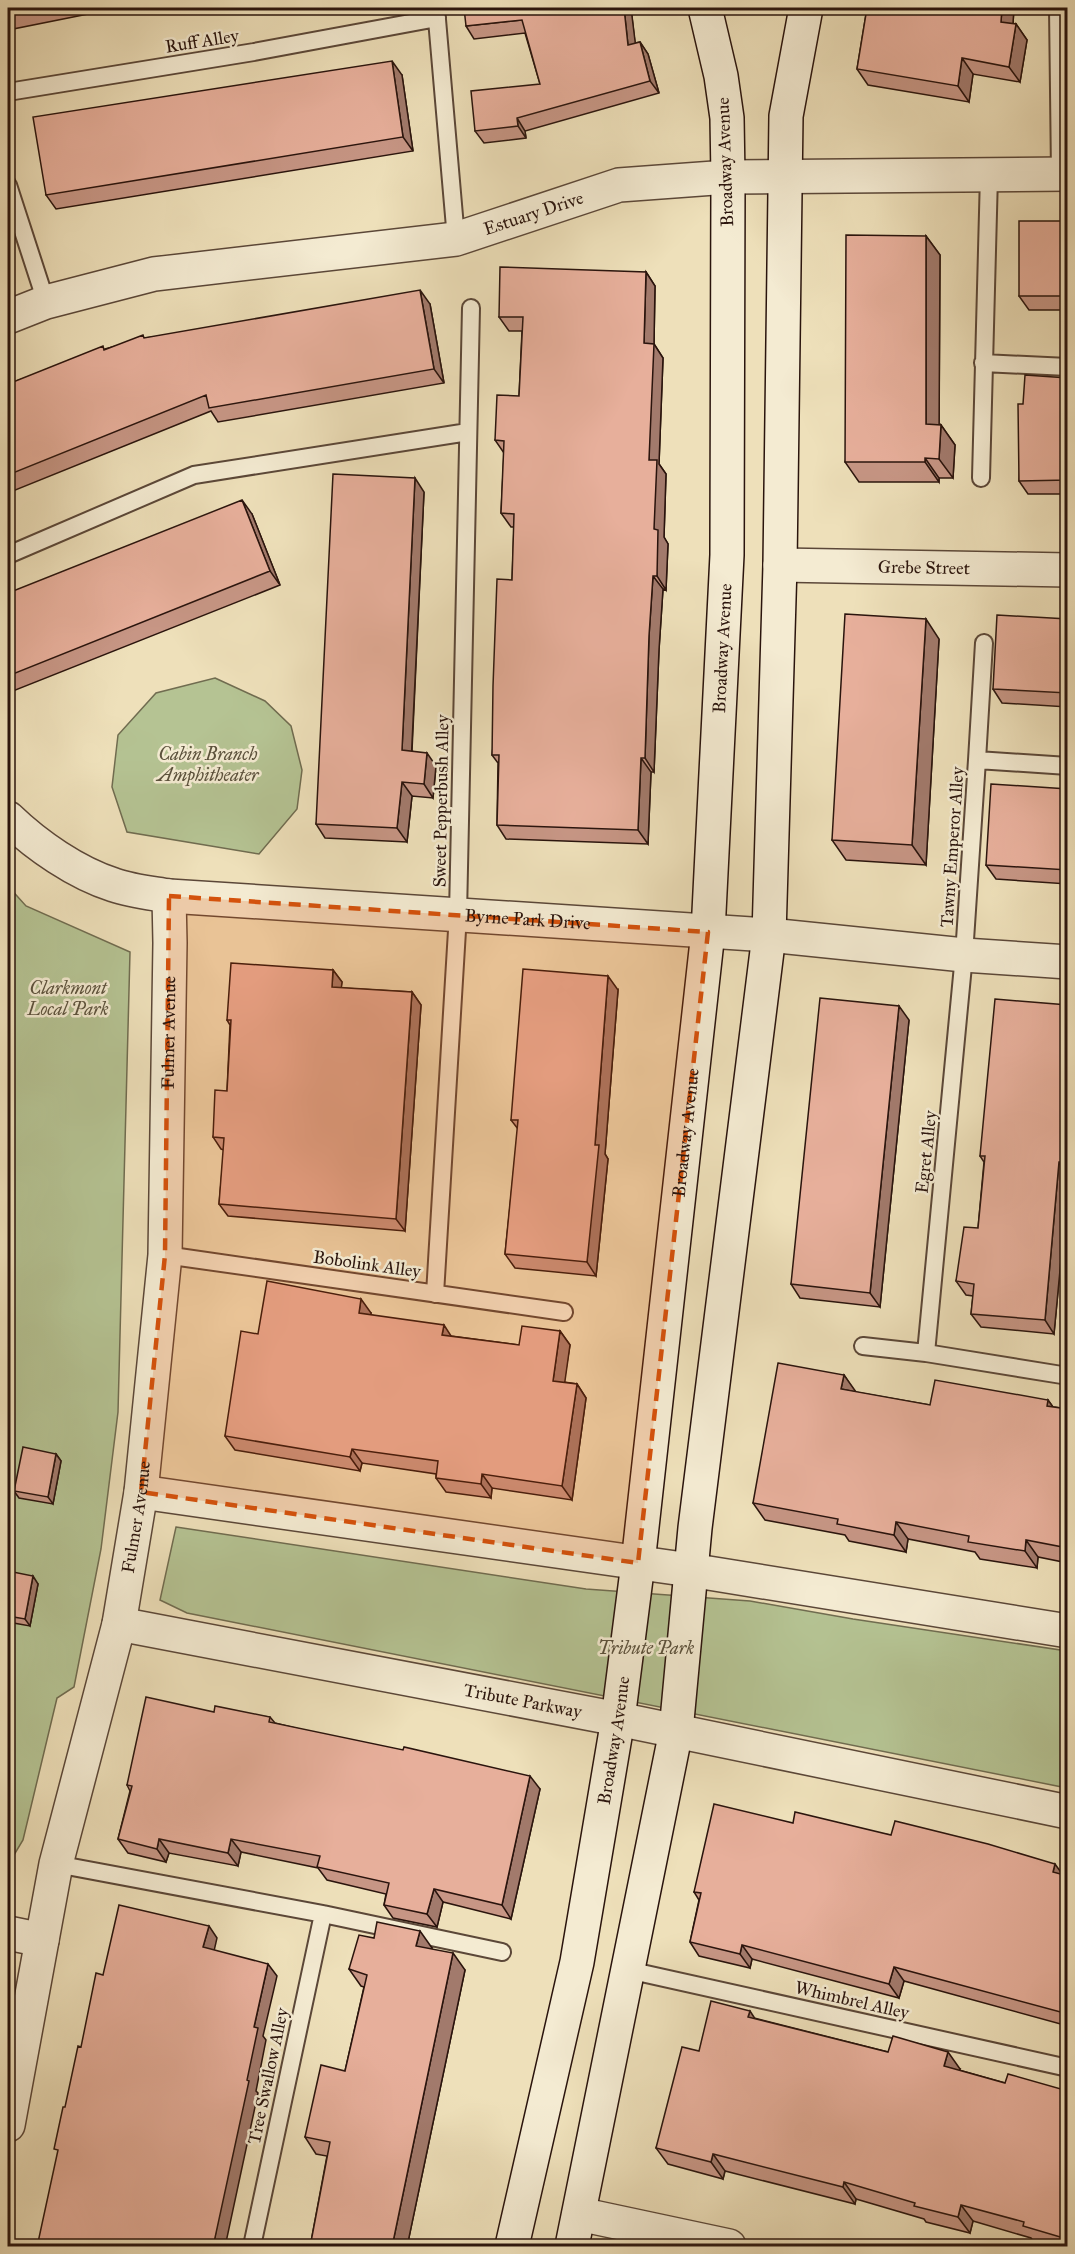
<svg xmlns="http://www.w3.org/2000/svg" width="1075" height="2254" viewBox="0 0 1075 2254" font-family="'IM FELL Great Primer',serif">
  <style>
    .green { fill: #b5c393; stroke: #706c50; stroke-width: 1.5 }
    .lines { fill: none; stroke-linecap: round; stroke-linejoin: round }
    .lane-casing { stroke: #5b4738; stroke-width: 20 }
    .street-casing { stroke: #5b4738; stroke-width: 36 }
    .secondary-casing { stroke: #2a140d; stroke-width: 36 }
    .lane { stroke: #f4ebd2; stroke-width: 16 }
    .street { stroke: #f4ebd2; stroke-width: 33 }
    .secondary { stroke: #f4ebd2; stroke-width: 33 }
    .wall { fill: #c79685; stroke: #2a140d; stroke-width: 1.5 }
    .shaded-wall { fill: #a27a6c; stroke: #2a140d; stroke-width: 1.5 }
    .building { fill: #e7af9b; stroke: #2a140d; stroke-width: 1.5 }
    .marked { fill: #d5520c; fill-opacity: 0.2; stroke: #d5520c; stroke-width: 4.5; stroke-dasharray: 12 8; stroke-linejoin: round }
    .labels { text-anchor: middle; stroke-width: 5; stroke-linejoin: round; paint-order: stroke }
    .street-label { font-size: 18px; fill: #2a140d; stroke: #f4ebd2 }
    .park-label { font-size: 18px; font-style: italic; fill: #5b513c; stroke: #f4ebd2 }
  </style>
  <rect width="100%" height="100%" fill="#eee0ba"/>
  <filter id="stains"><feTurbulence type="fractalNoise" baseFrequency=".00333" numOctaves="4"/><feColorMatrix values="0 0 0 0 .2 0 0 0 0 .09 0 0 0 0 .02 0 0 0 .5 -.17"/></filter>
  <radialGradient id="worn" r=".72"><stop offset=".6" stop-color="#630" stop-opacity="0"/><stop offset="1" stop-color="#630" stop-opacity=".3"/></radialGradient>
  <path class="green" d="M215 678 265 701 291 726 302 770 297 809 259 854 127 832 112 787 118 735 156 693Z
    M8 886 26 906 130 952 118 1412 101 1549 74 1687 57 1698 23 1840 8 1865Z
    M176 1527 586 1589 750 1601 853 1619 1067 1651V1788L187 1613 160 1600Z"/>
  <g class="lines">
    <defs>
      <path id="lane" d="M436 8 456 239
        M1058 8 1060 174
        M8 92 254 52 437 18
        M8 185 46 302
        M983 363 1068 367
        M981 478 989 175
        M8 555 194 475 468 432
        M977 760 984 643
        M165 1255 564 1312
        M435 1294 458 914 471 308
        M863 1346 926 1353 1068 1376
        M926 1353 964 955 977 760 1068 766
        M56 1864 323 1914 502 1952
        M628 1970 1068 2068
        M252 2246 323 1914"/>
      <g id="street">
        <path id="s1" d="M8 317 46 302 154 274 456 239 619 185 728 177 1068 174"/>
        <path id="s2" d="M780 565 1068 570"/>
        <path id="s3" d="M8 818C36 845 76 873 114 885 131 891 151 893 169 896L769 935 964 955 1068 962"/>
        <path d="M141 1492 690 1570 1068 1631"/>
        <path id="s4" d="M119 1624 618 1719 1068 1812"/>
        <path d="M8 1933 42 1940"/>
        <path id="s5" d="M8 2125 56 1864 119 1624 141 1492 165 1255 170 943 169 896"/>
        <path d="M579 2214 729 2246"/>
      </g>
      <g id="secondary">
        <path id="s6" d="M512 2246 577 1962 618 1719 638 1563 708 932 727 555 728 177 727 118 721 76 705 8"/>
        <path d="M572 2246 676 1731 695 1528 769 935 780 565 786 116 806 8"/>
      </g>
    </defs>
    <use href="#lane" class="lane-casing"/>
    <use href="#street" class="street-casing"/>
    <use href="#secondary" class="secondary-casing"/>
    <use href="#lane" class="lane"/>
    <use href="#street" class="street"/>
    <use href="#secondary" class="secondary"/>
  </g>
  <path class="wall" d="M8 8H118L8 30Z
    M631 8 635 43 640 42 648 54 659 93 525 131 526 138 484 143 475 131 540 84 525 33 474 39 466 26Z
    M867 8H1014L1013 24H1016L1027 40 1020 82 973 74 969 102 868 85 857 69Z
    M402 75 413 151 56 209 46 195Z
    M1068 221V310H1029L1019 296Z
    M926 236 940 255 939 425H941L955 445 953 478H939V482H859L845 462Z
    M646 272 655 286 654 344 663 358 659 464 666 474 664 537 668 544 666 590 663 589 659 650 654 772H651L648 844 506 839 497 825 498 763 492 755 512 580 514 527H511L501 513 504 453 495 440 519 396 522 331H509L499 317Z
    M430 304 444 383 218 422 211 411 8 493V384L105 349 145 338Z
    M1068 378V494H1028L1019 481 1023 404Z
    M424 492 412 751 436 766 433 798 412 796 407 842 325 838 316 824Z
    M252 514 280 585 8 693V593Z
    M1068 619V707L1002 703 993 689Z
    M939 639 926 865 846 860 832 840Z
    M1068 789V884L996 879 986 865Z
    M333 970 342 982 341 988 412 992 421 1005 405 1231 228 1216 219 1204 224 1150 221 1149 213 1137 227 1091 230 1025 227 1020Z
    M618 990 605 1154 608 1159 596 1276 515 1268 505 1254 518 1129 511 1120Z
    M1068 1005V1185L1054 1334 981 1327 971 1314 973 1296 966 1295 956 1281 978 1228 984 1162 980 1156Z
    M909 1020 880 1307 800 1298 791 1284Z
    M371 1313V1315L451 1336 519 1345 560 1331 570 1345 564 1382 577 1384 586 1398 572 1500 492 1488 491 1498 446 1492 436 1478V1474L362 1463 360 1471 235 1450 225 1436 258 1334Z
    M844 1375 855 1392 930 1405 1048 1400 1053 1407 1068 1409V1563L1038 1557 1037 1568 980 1559 975 1552 908 1539 906 1552 849 1541 845 1535 765 1520 753 1503Z
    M56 1454 61 1461 53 1504 19 1498 14 1491Z
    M8 1571 38 1584 30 1626 8 1622Z
    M214 1712 270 1717 275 1723 540 1789 511 1919 443 1902 437 1927 393 1918 384 1905 386 1894 327 1880 318 1868 241 1852 238 1866 169 1853 166 1862 128 1853 118 1839 130 1791 127 1785Z
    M793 1823 891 1835 1068 1876V2026L904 1981 899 1998 752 1959 750 1968 699 1956 690 1942 699 1900 694 1892Z
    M374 1938 432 1948 431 1949 465 1970 407 2247H310L327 2156 316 2154 305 2137 345 2071 364 1987 361 1986 349 1969Z
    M754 2018 888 2052 960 2069 959 2070 1005 2083 1068 2091V2247H1049L1034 2242 1031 2238 973 2221 970 2233 926 2222 924 2219 856 2199 855 2204 725 2171 723 2179 668 2164 656 2148 699 2051Z"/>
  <path class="shaded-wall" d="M624 8H631L637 57 628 45Z
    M1002 8H1014L1012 38 1001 22Z
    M1016 24 1027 40 1020 82 1009 67Z
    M640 42 648 54 659 93 650 81Z
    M962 58 973 74 969 102 958 86Z
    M392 61 402 75 413 151 403 137Z
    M517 118 525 131 526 138 518 126Z
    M926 236 940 255 939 444 926 424Z
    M646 272 655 286 654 344 663 358 659 464 666 474 664 537 668 544 666 590 657 576 649 460 644 343Z
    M420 290 430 304 444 383 434 369Z
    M941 425 955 445 953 478 939 459Z
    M925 458 939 478V482L925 462Z
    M415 478 424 492 411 764 402 750Z
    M242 500 252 514 280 585 270 571Z
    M653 576 663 589 659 650 654 772 645 758 649 636Z
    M926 619 939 639 926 865 912 845Z
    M427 753 436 766 433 798 424 784Z
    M641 758 651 772 648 844 638 830Z
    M402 782 412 796 407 842 397 828Z
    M333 970 342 982 340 999 332 987Z
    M608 976 618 990 605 1154 608 1159 596 1276 587 1262 595 1145Z
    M412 992 421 1005 405 1231 396 1219Z
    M899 1006 909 1020 880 1307 870 1293Z
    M1068 1137V1166L1065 1162Z
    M1059 1162 1068 1174V1185L1054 1334 1045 1320Z
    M361 1299 371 1313 369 1327 359 1313Z
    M444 1325 453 1339 442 1335Z
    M560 1331 570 1345 563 1395 553 1381Z
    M844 1375 856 1392 841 1389Z
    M577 1384 586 1398 572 1500 562 1486Z
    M1048 1400 1060 1417 1047 1406Z
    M352 1449 362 1463 360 1471 350 1457Z
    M56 1454 61 1461 53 1504 48 1497Z
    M482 1474 492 1488 491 1498 481 1484Z
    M896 1522 908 1539 906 1552 894 1535Z
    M1026 1540 1038 1557 1037 1568 1025 1551Z
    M33 1576 38 1584 30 1626 25 1619Z
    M530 1776 540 1789 511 1919 502 1905Z
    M159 1839 169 1853 166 1862 157 1849Z
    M231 1839 241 1852 238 1866 228 1853Z
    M1055 1864 1065 1878 1053 1872Z
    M434 1889 443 1902 437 1927 427 1914Z
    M209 1926 217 1938 212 1960 203 1947Z
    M420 1931 432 1948 428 1962 416 1946Z
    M742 1945 752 1959 750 1968 740 1954Z
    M453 1953 465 1970 407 2247H392Z
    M268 1964 277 1976 263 2036 266 2040 256 2091 258 2093 225 2247H213L254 2027Z
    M894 1967 904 1981 899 1998 889 1984Z
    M750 2011 761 2028 748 2017Z
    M948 2052 960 2069 956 2083 944 2066Z
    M713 2154 725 2171 723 2179 711 2162Z
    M844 2182 856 2199 855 2204 843 2187Z
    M961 2205 973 2221 970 2233 958 2217Z"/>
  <path class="building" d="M8 8H41L8 14Z
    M464 8H624L628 45 640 42 650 81 517 118 518 126 475 131 471 91 540 84 522 20 466 26Z
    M867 8H1002L1001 22 1016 24 1009 67 962 58 958 86 857 69Z
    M392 61 403 137 46 195 33 117Z
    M1019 221H1068V296H1019Z
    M846 235 926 236V424L941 425 939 459 925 458V462H845Z
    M500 267 646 272 644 343 654 344 649 460H657L654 529 658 530 657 576H653L649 636 645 758H641L638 830 497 825 499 755H492L493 686 497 579 512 580 514 514 501 513 504 441 495 440 497 395 519 396 523 317H499Z
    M420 290 434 369 209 408 206 395 8 475V384L103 346 104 350 143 335 144 338Z
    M1025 375 1068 378V480L1019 481 1018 404H1023Z
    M333 474 415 478 402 750 427 753 424 784 402 782 397 828 316 824Z
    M242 500 270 571 8 676V593Z
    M845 614 926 619 912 845 832 840Z
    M997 615 1068 619V693L993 689Z
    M991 784 1068 789V870L986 865Z
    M231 963 333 970 332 987 412 992 396 1219 219 1204 224 1138 213 1137 215 1090 227 1091 231 1020H227Z
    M523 969 608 976 595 1145H599L587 1262 505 1254 518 1120H511Z
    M820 998 899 1006 870 1293 791 1284Z
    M995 999 1068 1005V1137L1065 1162H1059L1045 1320 971 1314 974 1284 956 1281 964 1227 978 1228 985 1156H980Z
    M267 1281 361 1299 359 1313 444 1325 442 1335 519 1345 522 1326 560 1331 553 1381 577 1384 562 1486 482 1474 481 1484 436 1478 438 1461 352 1449 350 1457 225 1436 241 1331 258 1334Z
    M778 1363 844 1375 841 1389 930 1405 935 1380 1048 1400 1047 1406 1068 1409V1548L1026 1540 1025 1551 968 1542 969 1536 896 1522 894 1535 837 1524 838 1519 753 1503Z
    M23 1447 56 1454 48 1497 14 1491Z
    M8 1571 33 1576 25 1619 8 1616Z
    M146 1697 214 1712 215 1706 270 1717 269 1722 403 1750 404 1747 530 1776 502 1905 434 1889 427 1914 384 1905 389 1883 317 1867 320 1856 231 1839 228 1853 159 1839 157 1849 118 1839 132 1786 127 1785Z
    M714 1804 793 1823 795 1812 891 1835 895 1821 988 1844 1055 1864 1053 1872 1068 1876V2014L894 1967 889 1984 742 1945 740 1954 690 1942 701 1893 694 1892Z
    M119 1905 209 1926 203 1947 268 1964 254 2027 258 2028 247 2080 249 2081 213 2247H37L58 2150 54 2149 63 2107H65L78 2046 81 2047 96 1973 103 1975Z
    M377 1922 420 1931 416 1946 453 1953 392 2247H310L330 2142 305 2137 321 2065 345 2071 367 1975 349 1969 359 1935 374 1938Z
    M711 2001 750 2011 748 2017 888 2052 893 2036 948 2052 944 2066 1005 2083 1008 2074 1068 2091 1067 2239 1023 2226 1024 2222 961 2205 958 2217 914 2206 915 2203 844 2182 843 2187 713 2154 711 2162 656 2148 682 2047 699 2051Z"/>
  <path class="marked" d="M169 896 708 932 638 1563 141 1492 165 1255Z"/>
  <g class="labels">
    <g class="street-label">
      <text transform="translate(202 41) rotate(-9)" y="6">Ruff Alley</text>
      <text transform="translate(725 162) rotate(-92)" y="6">Broadway Avenue</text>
      <text dy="6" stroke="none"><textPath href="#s1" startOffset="538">Estuary Drive</textPath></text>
      <text dy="6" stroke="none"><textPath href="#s2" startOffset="144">Grebe Street</textPath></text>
      <text dy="6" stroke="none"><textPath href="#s6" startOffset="1614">Broadway Avenue</textPath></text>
      <text transform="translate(441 801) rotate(-89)" y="6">Sweet Pepperbush Alley</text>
      <text transform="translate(952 847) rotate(-86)" y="6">Tawny Emperor Alley</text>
      <text dy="6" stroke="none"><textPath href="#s3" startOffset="542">Byrne Park Drive</textPath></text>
      <text dy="6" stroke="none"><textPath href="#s5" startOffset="1108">Fulmer Avenue</textPath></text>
      <text dy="6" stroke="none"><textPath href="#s6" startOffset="1128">Broadway Avenue</textPath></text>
      <text transform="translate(926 1152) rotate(-84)" y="6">Egret Alley</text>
      <text transform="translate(367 1264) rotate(8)" y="6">Bobolink Alley</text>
      <text dy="6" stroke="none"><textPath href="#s5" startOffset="622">Fulmer Avenue</textPath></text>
      <text dy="6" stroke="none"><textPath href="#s4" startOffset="411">Tribute Parkway</textPath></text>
      <text dy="6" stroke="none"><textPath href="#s6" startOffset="516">Broadway Avenue</textPath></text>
      <text transform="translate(852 2000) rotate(13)" y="6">Whimbrel Alley</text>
      <text transform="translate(268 2076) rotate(-78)" y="6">Tree Swallow Alley</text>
    </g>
    <g class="park-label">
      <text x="208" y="760">Cabin Branch<tspan x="208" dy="21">Amphitheater</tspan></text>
      <text x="68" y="994">Clarkmont<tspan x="68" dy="21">Local Park</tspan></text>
      <text x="646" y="1654">Tribute Park</text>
    </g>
  </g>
  <rect width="1075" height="2254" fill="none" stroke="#eee0ba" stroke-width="30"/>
  <rect x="9" y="9" width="1057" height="2236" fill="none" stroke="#2a140d" stroke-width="3"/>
  <rect x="15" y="15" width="1045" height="2224" fill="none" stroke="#2a140d" stroke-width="1.5"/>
  <rect width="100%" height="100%" filter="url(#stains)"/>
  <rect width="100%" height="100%" fill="url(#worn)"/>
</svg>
